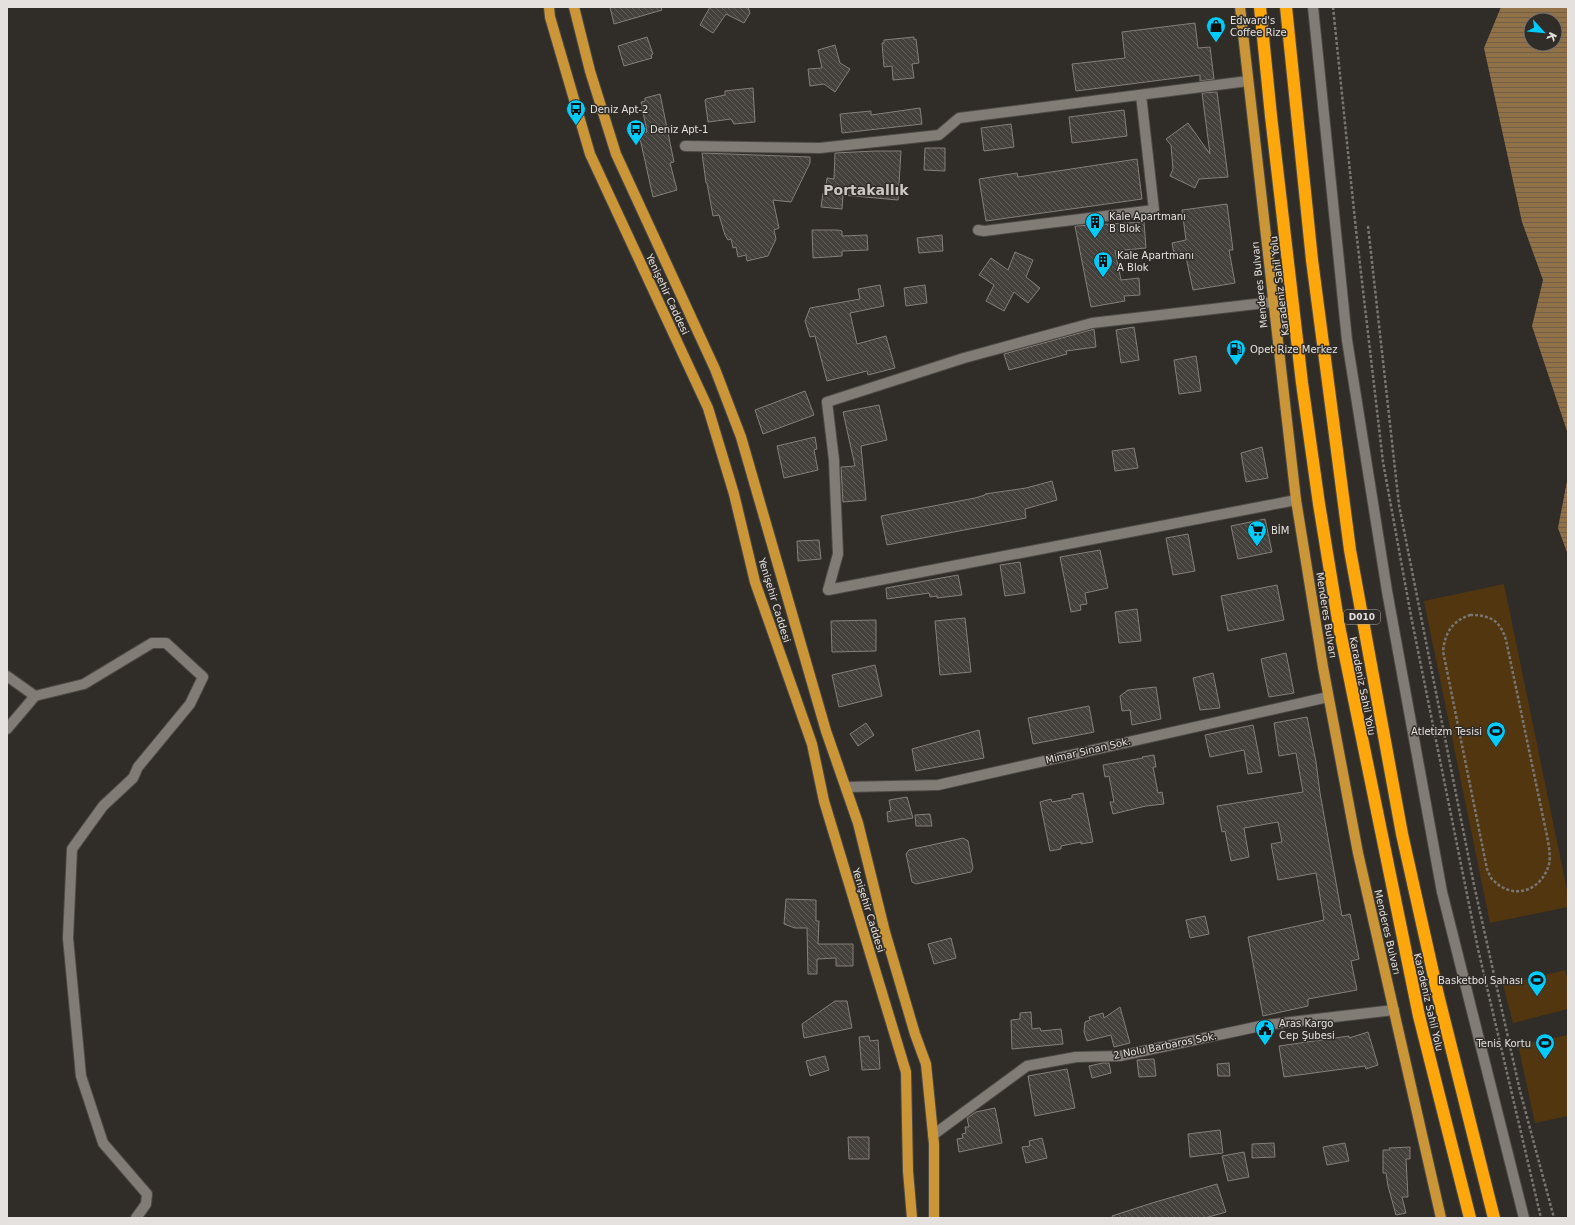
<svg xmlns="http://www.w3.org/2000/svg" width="1575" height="1225" viewBox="0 0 1575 1225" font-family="'DejaVu Sans',sans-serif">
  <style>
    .green { fill: #513610 }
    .water { fill: url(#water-rules); fill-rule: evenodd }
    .building { fill: url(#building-back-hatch); stroke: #847f79 }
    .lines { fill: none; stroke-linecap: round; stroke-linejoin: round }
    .minor-casing { stroke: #4d4a46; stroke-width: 12 }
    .major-casing { stroke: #4d4a46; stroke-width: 12 }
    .highway-casing { stroke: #4d4a46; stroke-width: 14 }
    .path { stroke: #797672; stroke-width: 2.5; stroke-dasharray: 3 2; stroke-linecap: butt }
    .minor { stroke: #817c76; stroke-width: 10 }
    .major { stroke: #cb9637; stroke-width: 10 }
    .highway { stroke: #fda70d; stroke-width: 12 }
    .labels { text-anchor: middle; stroke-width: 3; stroke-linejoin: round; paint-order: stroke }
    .shield { fill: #302c28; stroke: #aeaba7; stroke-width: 1 }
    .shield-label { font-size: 9px; font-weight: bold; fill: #e4e1de }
    .poi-label { font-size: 10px; fill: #e4e1de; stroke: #302c28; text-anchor: start }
    .street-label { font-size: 10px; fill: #e4e1de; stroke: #302c28 }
    .district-label { font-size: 14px; font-weight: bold; fill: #ccc7c1; stroke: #302c28 }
  </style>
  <defs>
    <pattern id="water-rules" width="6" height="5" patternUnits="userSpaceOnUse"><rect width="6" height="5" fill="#917147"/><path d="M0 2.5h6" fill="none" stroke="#725f45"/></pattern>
    <pattern id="building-back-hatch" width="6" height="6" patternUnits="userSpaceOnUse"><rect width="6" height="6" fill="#44403b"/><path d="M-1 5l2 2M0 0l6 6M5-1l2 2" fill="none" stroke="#5f5b57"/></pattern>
  </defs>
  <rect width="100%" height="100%" fill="#302c28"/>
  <path class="green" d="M1504 584 1568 895V907L1490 923 1424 601Z
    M1565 970 1568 980V1009L1513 1023 1503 985Z
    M1568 1035V1116L1535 1123 1518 1045Z"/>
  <path class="water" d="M1501 7H1568V434L1532 326 1543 280 1522 222 1484 48ZM1531 20H1555V44H1531Z
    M1568 476V555L1558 528Z"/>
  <path class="building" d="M610 7H661L662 10 614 24Z
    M710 7H748L750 13 744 23 726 14 713 33 700 25Z
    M1195 23 1198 48 1210 47 1214 79 1200 81V75L1076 91 1072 64 1125 58 1122 32Z
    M647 37 653 54 651 55 652 58 624 66 618 46Z
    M914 37V40L916 39 919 63 912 64 914 78 893 80 892 66 884 67 882 43H884V40Z
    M835 45 840 63 850 69 835 92 824 84 810 86 808 69 822 68 818 50Z
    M753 88 755 122 734 124 731 119 708 122 705 100 706 99 725 95V91Z
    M1217 92 1228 177 1199 179 1195 188 1170 176 1173 169 1171 145 1166 139 1188 123 1210 154 1202 93Z
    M660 94 674 162 670 163 677 190 653 197 639 134 647 132 641 102 645 101V98Z
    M920 108 922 124 842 133 840 114 871 111V115Z
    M1124 110 1127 136 1072 143 1069 117Z
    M1011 124 1014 147 984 151 981 128Z
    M925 148H945V171L924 170Z
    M875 151H901L898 200 843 195 842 209 821 207 823 193H825L827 178 834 179 835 153Z
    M702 153 810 157V163L791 202 773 200 779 228 774 230 776 239 768 256 747 261 746 255 738 257 736 247 733 248 731 239 728 240 725 235 719 215 713 216 707 183H706Z
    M1137 159 1142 199 986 221 979 179 1017 173 1018 177Z
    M1227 204 1233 250H1229L1235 283 1193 290 1186 257 1175 258 1172 243 1186 240 1182 210Z
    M1144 222 1146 248 1115 251 1121 280 1139 278 1140 295 1124 296 1125 301 1091 307 1075 226Z
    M812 230H838L842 231V236L867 235 868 250 842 251V256L813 258Z
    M942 235 943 251 919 253 917 238Z
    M1015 252 1033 260 1026 277 1040 288 1028 303 1014 292 1004 311 986 301 994 285 979 275 991 258 1008 270Z
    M880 285 884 306 850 313 857 344 886 336 895 368 868 375 867 371 827 381 815 336 810 337 805 321 810 308 860 299 858 289Z
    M925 285 927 303 906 306 904 288Z
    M1134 327 1139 360 1121 363 1116 330Z
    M1094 329 1096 347 1066 351 1067 354 1009 370 1004 354Z
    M1196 356 1201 391 1179 394 1174 360Z
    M805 391 814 415 763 434 755 410Z
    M879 405 887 440 861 446 866 500 843 502 841 467 855 466 843 412Z
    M815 437 817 449 814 450 818 470 784 478 777 446Z
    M1262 447 1268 478 1246 482 1241 453Z
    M1134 448 1138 468 1115 471 1112 451Z
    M1052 481 1057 500 1025 509 1026 518 887 545 881 516 975 498 985 495V494L1026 488Z
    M1265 519 1272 552 1238 559 1231 526Z
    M1188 534 1195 571 1173 575 1166 538Z
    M819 540 821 559 798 561 797 541Z
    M1100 550 1108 588 1085 593 1087 604 1080 605 1081 610 1071 612 1060 557Z
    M1020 562 1025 593 1005 596 1000 565Z
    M958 575 962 595 937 598V596L930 597 929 593 887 599 886 588Z
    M1277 585 1284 620 1228 631 1221 596Z
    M1137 609 1141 641 1119 643 1115 612Z
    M965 618 971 672 940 675 935 621Z
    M876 620V651L832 652 831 621Z
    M1286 653 1294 693 1269 697 1261 659Z
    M875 665 882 696 839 707 832 675Z
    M1213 673 1220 708 1200 710 1193 678Z
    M1156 687 1161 719 1132 725 1130 710 1122 711 1120 696 1128 690Z
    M1089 706 1094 732 1033 744 1028 718Z
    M1307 717 1316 762 1320 793 1342 916 1350 914 1359 959 1351 961 1357 990 1308 999V1006L1263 1016 1248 937 1324 920 1316 873 1278 880 1271 844 1282 842 1278 822 1244 828 1249 857 1231 861 1225 831 1222 832 1217 806 1303 792 1296 753 1279 756 1274 723Z
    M866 723 874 735 858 746 850 734Z
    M1253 725 1262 772 1248 774 1244 750 1210 757 1205 735Z
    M979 730 984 758 916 771 912 749Z
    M1154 755 1156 767H1153L1158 793 1162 792 1164 804 1146 806 1113 814 1110 802H1114L1109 776 1105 777 1103 765 1143 758 1142 757Z
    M1083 793 1093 842 1081 844V842L1061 846V849L1050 851 1040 802 1051 799 1052 802 1072 798V795Z
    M907 797 913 818 888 822 887 812 891 811 889 800Z
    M930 814 932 826H916L915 815Z
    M963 838 968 841 973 868 971 872 916 884 912 882 906 854 909 850Z
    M786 899 816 900V921H819L818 944H853V966H836V958L817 959V974H808L807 928H795L784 924Z
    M1205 916 1209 934 1190 938 1186 920Z
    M951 938 956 958 934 964 928 944Z
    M835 1001H847L852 1028 804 1038 802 1024Z
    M1120 1007 1130 1043 1114 1047 1111 1035 1087 1041 1084 1032 1085 1022 1090 1020 1089 1017 1103 1013 1104 1018Z
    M1031 1012 1032 1029 1040 1028 1041 1031 1061 1029 1063 1044 1012 1049 1011 1020 1020 1019V1013Z
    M1368 1032 1378 1065 1366 1069 1365 1066 1284 1077 1279 1046 1349 1036V1038Z
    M869 1036 870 1041 878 1040 880 1069 862 1070 859 1037Z
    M825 1056 829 1070 810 1076 806 1061Z
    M1154 1059 1156 1076 1139 1077 1137 1060Z
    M1103 1063H1109L1111 1073 1092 1078 1089 1066Z
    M1229 1063 1230 1076H1218L1217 1064Z
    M1067 1069 1075 1108 1035 1116 1028 1076Z
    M995 1108 1002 1143 959 1152 957 1139 963 1138 962 1134 966 1133 965 1127H969L967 1118 976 1112Z
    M1220 1130 1223 1153 1190 1157 1188 1134Z
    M848 1137H869V1159H849Z
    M1042 1138 1047 1158 1026 1163 1022 1147 1030 1146 1029 1141Z
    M1274 1143 1275 1157 1252 1158V1144Z
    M1345 1143 1349 1161 1327 1165 1323 1147Z
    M1410 1147V1159H1406L1408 1197H1402L1406 1213 1396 1215 1388 1186 1386 1173H1383V1150H1390L1389 1148Z
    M1244 1152 1249 1177 1228 1181 1222 1156Z
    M1217 1184 1226 1212 1205 1218H1113L1112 1216 1152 1203Z"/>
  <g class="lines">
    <defs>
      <path id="minor" d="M1313 7 1347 340 1387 591 1442 892 1524 1218
        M685 146 820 148 939 135 959 118 1248 81
        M978 230 984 231 1154 210 1141 95
        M1273 302 1092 323 964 358 827 402 834 460 838 554 828 590 1296 500
        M7 676 35 696
        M7 729 35 696 84 684 152 643H166L203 677 190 704 138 767 133 778 103 806 72 849 68 938 81 1076 103 1143 147 1194 146 1204 136 1218
        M846 787 938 785 1328 697
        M933 1135 1027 1066 1076 1057 1120 1056 1265 1025 1394 1010"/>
      <path id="major" d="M549 7 550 17 590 154 708 408 734 494 755 582 812 744 824 801 906 1072 908 1171 912 1218
        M574 7 590 71 616 154 715 369 741 437 826 731 858 823 885 932 915 1034 926 1064 934 1144V1218
        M1240 7 1296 500 1323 667 1358 853 1441 1218"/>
      <path id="highway" d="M1260 7 1271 116 1302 383 1319 504 1339 626 1419 1016 1470 1218
        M1286 7 1312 260 1350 550 1402 834 1438 995 1494 1218"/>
    </defs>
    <use href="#minor" class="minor-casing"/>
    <use href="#major" class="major-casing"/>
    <use href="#highway" class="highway-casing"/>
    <path class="path" d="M1333 7 1356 230 1383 462 1411 616 1478 949 1541 1218
      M1368 226 1399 505 1474 885 1520 1091 1554 1218
      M1470 615C1490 615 1500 620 1506 640L1547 836C1549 847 1552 860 1547 870 1537 893 1511 899 1493 880 1490 878 1489 873 1487 869L1443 651C1445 633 1452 621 1470 615Z"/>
    <use href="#minor" class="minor"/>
    <use href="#major" class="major"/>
    <use href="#highway" class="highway"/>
  </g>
  <defs>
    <symbol id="shop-pin" viewBox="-11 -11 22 30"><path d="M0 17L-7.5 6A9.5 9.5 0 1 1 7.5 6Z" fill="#00cbf9" stroke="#302c28"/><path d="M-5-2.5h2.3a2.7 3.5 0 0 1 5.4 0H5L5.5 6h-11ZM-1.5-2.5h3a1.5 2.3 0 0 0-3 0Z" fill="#111"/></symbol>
    <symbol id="bus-pin" viewBox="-11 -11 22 30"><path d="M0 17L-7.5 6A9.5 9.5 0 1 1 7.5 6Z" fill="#00cbf9" stroke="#302c28"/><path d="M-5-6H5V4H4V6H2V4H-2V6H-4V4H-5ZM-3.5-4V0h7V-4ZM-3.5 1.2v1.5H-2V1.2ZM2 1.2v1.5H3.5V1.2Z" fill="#111"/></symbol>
    <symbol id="building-pin" viewBox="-11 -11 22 30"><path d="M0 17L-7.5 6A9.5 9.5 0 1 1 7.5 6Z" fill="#00cbf9" stroke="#302c28"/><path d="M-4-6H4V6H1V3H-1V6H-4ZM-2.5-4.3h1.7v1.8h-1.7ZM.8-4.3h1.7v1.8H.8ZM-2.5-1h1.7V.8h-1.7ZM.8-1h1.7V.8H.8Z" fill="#111"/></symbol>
    <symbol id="fuel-pin" viewBox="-11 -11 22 30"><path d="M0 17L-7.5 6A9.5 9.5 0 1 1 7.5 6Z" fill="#00cbf9" stroke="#302c28"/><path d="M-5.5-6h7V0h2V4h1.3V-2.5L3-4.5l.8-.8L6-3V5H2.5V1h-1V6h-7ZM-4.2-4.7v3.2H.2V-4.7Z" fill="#111"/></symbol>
    <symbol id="supermarket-pin" viewBox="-11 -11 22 30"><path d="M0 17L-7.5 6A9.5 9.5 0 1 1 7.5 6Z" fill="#00cbf9" stroke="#302c28"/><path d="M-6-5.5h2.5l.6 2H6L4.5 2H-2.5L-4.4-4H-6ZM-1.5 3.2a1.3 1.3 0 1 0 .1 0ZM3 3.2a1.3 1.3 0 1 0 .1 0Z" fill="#111"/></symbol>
    <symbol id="stadium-pin" viewBox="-11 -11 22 30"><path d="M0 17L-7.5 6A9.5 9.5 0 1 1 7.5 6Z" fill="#00cbf9" stroke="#302c28"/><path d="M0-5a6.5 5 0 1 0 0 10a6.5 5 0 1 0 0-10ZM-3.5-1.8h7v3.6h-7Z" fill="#111"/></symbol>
    <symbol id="civic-pin" viewBox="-11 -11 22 30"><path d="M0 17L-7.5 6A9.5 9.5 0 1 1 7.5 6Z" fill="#00cbf9" stroke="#302c28"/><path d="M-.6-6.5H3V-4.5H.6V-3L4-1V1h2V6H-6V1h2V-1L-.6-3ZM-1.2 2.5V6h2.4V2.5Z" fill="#111"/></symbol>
  </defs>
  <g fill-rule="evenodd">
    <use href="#shop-pin" x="1205" y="15" width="22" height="30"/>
    <use href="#bus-pin" x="565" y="98" width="22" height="30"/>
    <use href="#bus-pin" x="625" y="118" width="22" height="30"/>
    <use href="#building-pin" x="1084" y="211" width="22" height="30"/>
    <use href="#building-pin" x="1092" y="250" width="22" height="30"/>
    <use href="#fuel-pin" x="1225" y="338" width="22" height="30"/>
    <use href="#supermarket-pin" x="1246" y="519" width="22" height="30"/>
    <use href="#stadium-pin" x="1485" y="720" width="22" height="30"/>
    <use href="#stadium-pin" x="1526" y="969" width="22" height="30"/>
    <use href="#civic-pin" x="1254" y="1018" width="22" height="30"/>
    <use href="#stadium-pin" x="1534" y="1032" width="22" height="30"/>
  </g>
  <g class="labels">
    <rect class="shield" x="1344" y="610" width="36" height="14" rx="3"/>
    <g class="shield-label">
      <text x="1362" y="620">D010</text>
    </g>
    <g class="poi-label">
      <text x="1230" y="24">Edward's<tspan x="1230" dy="12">Coffee Rize</tspan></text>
      <text x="590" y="113">Deniz Apt-2</text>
      <text x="650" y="133">Deniz Apt-1</text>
      <text x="1109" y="220">Kale Apartmanı<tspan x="1109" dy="12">B Blok</tspan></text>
      <text x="1117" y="259">Kale Apartmanı<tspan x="1117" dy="12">A Blok</tspan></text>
      <text x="1250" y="353">Opet Rize Merkez</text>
      <text x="1271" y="534">BİM</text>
      <text x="1482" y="735" text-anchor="end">Atletizm Tesisi</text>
      <text x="1523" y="984" text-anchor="end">Basketbol Sahası</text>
      <text x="1279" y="1027">Aras Kargo<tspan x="1279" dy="12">Cep Şubesi</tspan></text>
      <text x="1531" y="1047" text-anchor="end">Tenis Kortu</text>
    </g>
    <g class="street-label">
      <text transform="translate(1259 285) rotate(-96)" y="4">Menderes Bulvarı</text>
      <text transform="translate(1279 286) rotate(-97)" y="4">Karadeniz Sahil Yolu</text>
      <text transform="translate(668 294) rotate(65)" y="4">Yenişehir Caddesi</text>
      <text transform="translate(775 600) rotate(73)" y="4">Yenişehir Caddesi</text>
      <text transform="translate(1327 615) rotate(81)" y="4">Menderes Bulvarı</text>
      <text transform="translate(1363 686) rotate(79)" y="4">Karadeniz Sahil Yolu</text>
      <text transform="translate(1088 750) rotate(-13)" y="4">Mimar Sinan Sok.</text>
      <text transform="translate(869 910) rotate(73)" y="4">Yenişehir Caddesi</text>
      <text transform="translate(1388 932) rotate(77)" y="4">Menderes Bulvarı</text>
      <text transform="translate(1429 1002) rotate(77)" y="4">Karadeniz Sahil Yolu</text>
      <text transform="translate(1165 1045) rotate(-11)" y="4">2 Nolu Barbaros Sok.</text>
    </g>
    <g class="district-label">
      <text x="866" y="195">Portakallık</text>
    </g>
  </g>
  <rect width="1575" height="1225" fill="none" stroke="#e4e1de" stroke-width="16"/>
  <g transform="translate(1543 32) rotate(117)"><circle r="19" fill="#302c28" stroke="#787471"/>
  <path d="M0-3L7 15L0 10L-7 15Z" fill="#00cbf9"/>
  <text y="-6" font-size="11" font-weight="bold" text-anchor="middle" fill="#e4e1de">K</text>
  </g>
</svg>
